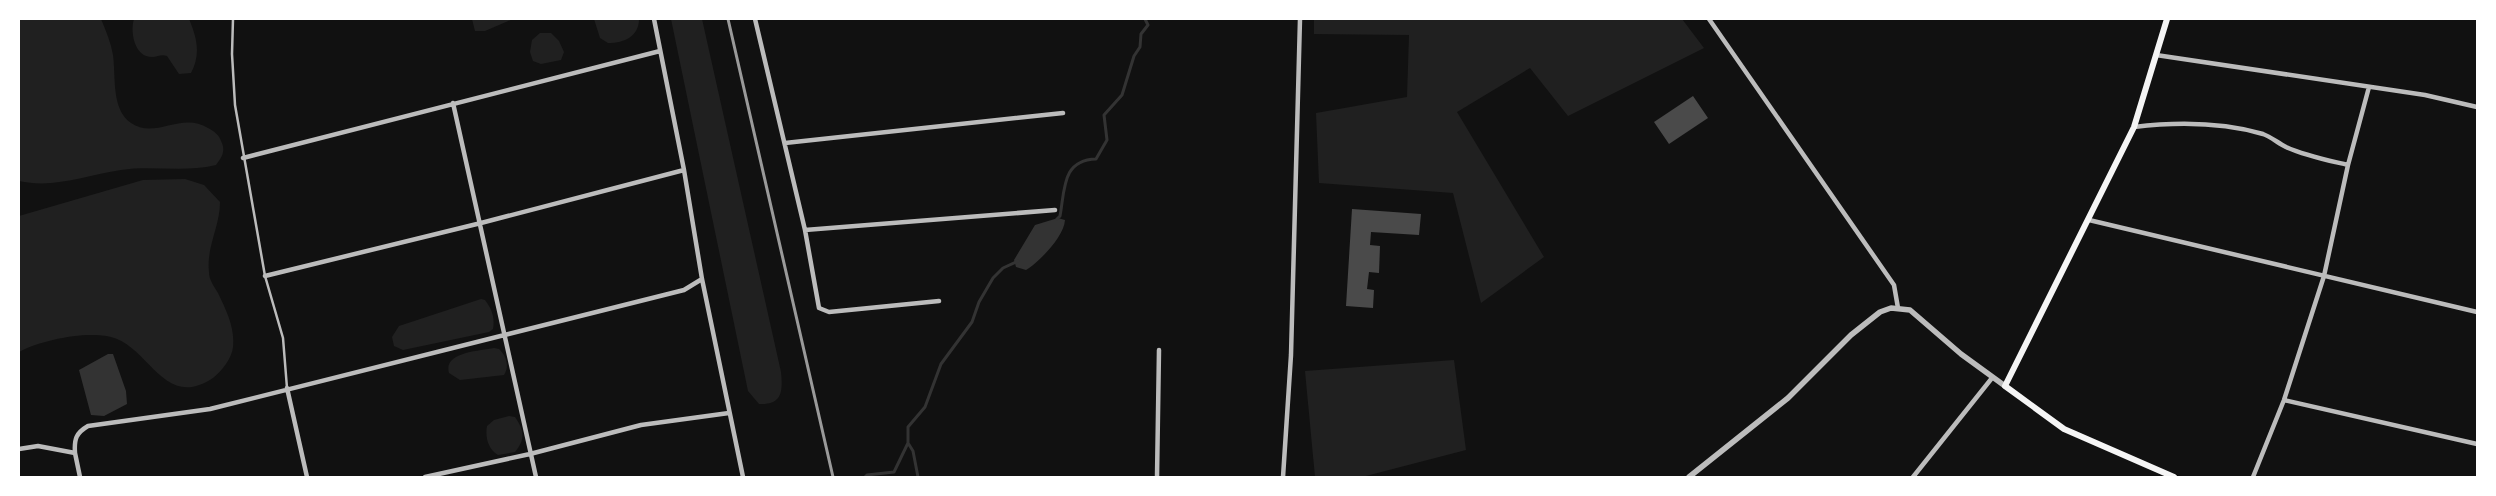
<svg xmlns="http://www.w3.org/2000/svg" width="2496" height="496" viewBox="0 0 2496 496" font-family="Mulish,sans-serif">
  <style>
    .green { fill: #202020 }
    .water { fill: #333 }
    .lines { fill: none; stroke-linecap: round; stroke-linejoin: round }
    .stream { stroke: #333; stroke-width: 3 }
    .building { fill: #4a4a4a }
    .service { stroke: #bcbcbc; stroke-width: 2.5 }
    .minor { stroke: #bcbcbc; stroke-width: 4.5 }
    .tertiary { stroke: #bcbcbc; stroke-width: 5.5 }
    .secondary { stroke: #f5f5f5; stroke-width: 6 }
    .rail { stroke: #9a9a9a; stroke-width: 3 }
  </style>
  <rect width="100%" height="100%" fill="#111"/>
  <path class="green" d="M19 19H101C106 31 111 43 113 55 116 77 111 109 131 123 155 140 181 111 208 128 214 131 219 135 221 141 226 151 222 157 216 165 182 173 152 165 121 170 86 175 54 189 19 181Z
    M134 19H189C197 38 201 54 191 73L179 74 167 56C161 54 158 57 152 57 134 57 130 31 134 19Z
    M472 19H513L485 31H475Z
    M594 19H639C639 36 625 43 608 43L600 38Z
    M671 19H702L781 372C783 392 782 405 759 404L748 391Z
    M1314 19H1682L1704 48 1568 116 1530 68 1457 112 1544 257 1481 303 1453 193 1319 183 1316 113 1407 97 1409 35 1314 34Z
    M540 33H551L559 41 564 52 561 60 541 64 533 61 530 52 532 40Z
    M185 179 204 185 220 202C220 227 206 247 209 272 209 280 214 286 218 293 226 310 235 327 233 347 232 358 222 371 213 378 164 411 149 346 111 337 85 331 42 340 19 352V216L143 180Z
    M481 299 485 300C492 309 495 318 493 329L489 332 403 350 394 346 392 337 399 326Z
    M494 348 499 349C506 356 510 365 504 375L460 380 449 373C443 352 479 351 494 348Z
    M1454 360 1466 450 1362 477H1315L1305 371Z
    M509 416 515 417C524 430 526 439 515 452L498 455C488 449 485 437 487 426L494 420Z"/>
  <path class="water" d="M1058 218 1065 220C1064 237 1039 262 1026 270L1016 267 1014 260 1035 225Z
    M108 354H113L126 391 127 404 104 416 91 415 79 370Z"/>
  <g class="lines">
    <path class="stream" d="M1057 219 1060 216C1065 189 1062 160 1096 159L1107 140 1104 115 1122 95 1134 56 1140 47 1141 34 1148 25 1145 19
      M908 443 913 451 918 477
      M865 477 867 475 894 472 908 443V427L925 407 941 364 972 322 979 302 993 278 1003 268 1018 261"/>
  </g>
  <path class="building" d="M1693 96 1708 118 1669 144 1654 122Z
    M1352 209 1421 214 1419 235 1371 232 1370 245 1380 246 1379 273 1369 272 1367 289 1374 290 1373 308 1346 306Z"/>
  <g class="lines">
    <path class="service" d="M233 19 232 54 235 105 265 276 283 338 287 388"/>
    <path class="minor" d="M654 19 684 170 702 279 743 477
      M755 19 805 230 819 308 829 312 939 301
      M1709 19 1894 285 1898 308
      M2156 55 2425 95 2477 107
      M453 103 536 477
      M2134 127C2176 122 2221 122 2263 134 2271 137 2278 143 2286 147 2306 156 2327 160 2348 165
      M785 143 1063 113
      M243 158 660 51
      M2089 220 2477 312
      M805 230 1055 210
      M265 276 481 223 684 170
      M287 388 307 477
      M2284 400 2477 444
      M19 449 38 446 75 453C74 439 76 433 88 426L210 409 684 290 702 279
      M75 453 80 477
      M425 477 530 454 641 425 729 413
      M1157 477 1159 350
      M1283 477 1291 355 1300 19
      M1913 477 1992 378
      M2253 477 2284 400 2324 276 2348 165 2369 87"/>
    <path class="tertiary" d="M1689 477 1788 398 1851 335 1880 312 1891 308 1910 310 1961 354 2005 386"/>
    <path class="secondary" d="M2167 19 2134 127 2005 386 2064 429 2174 477"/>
    <path class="rail" d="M728 19 833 477"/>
  </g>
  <rect width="2496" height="496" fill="none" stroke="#ffffff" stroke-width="40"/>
</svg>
